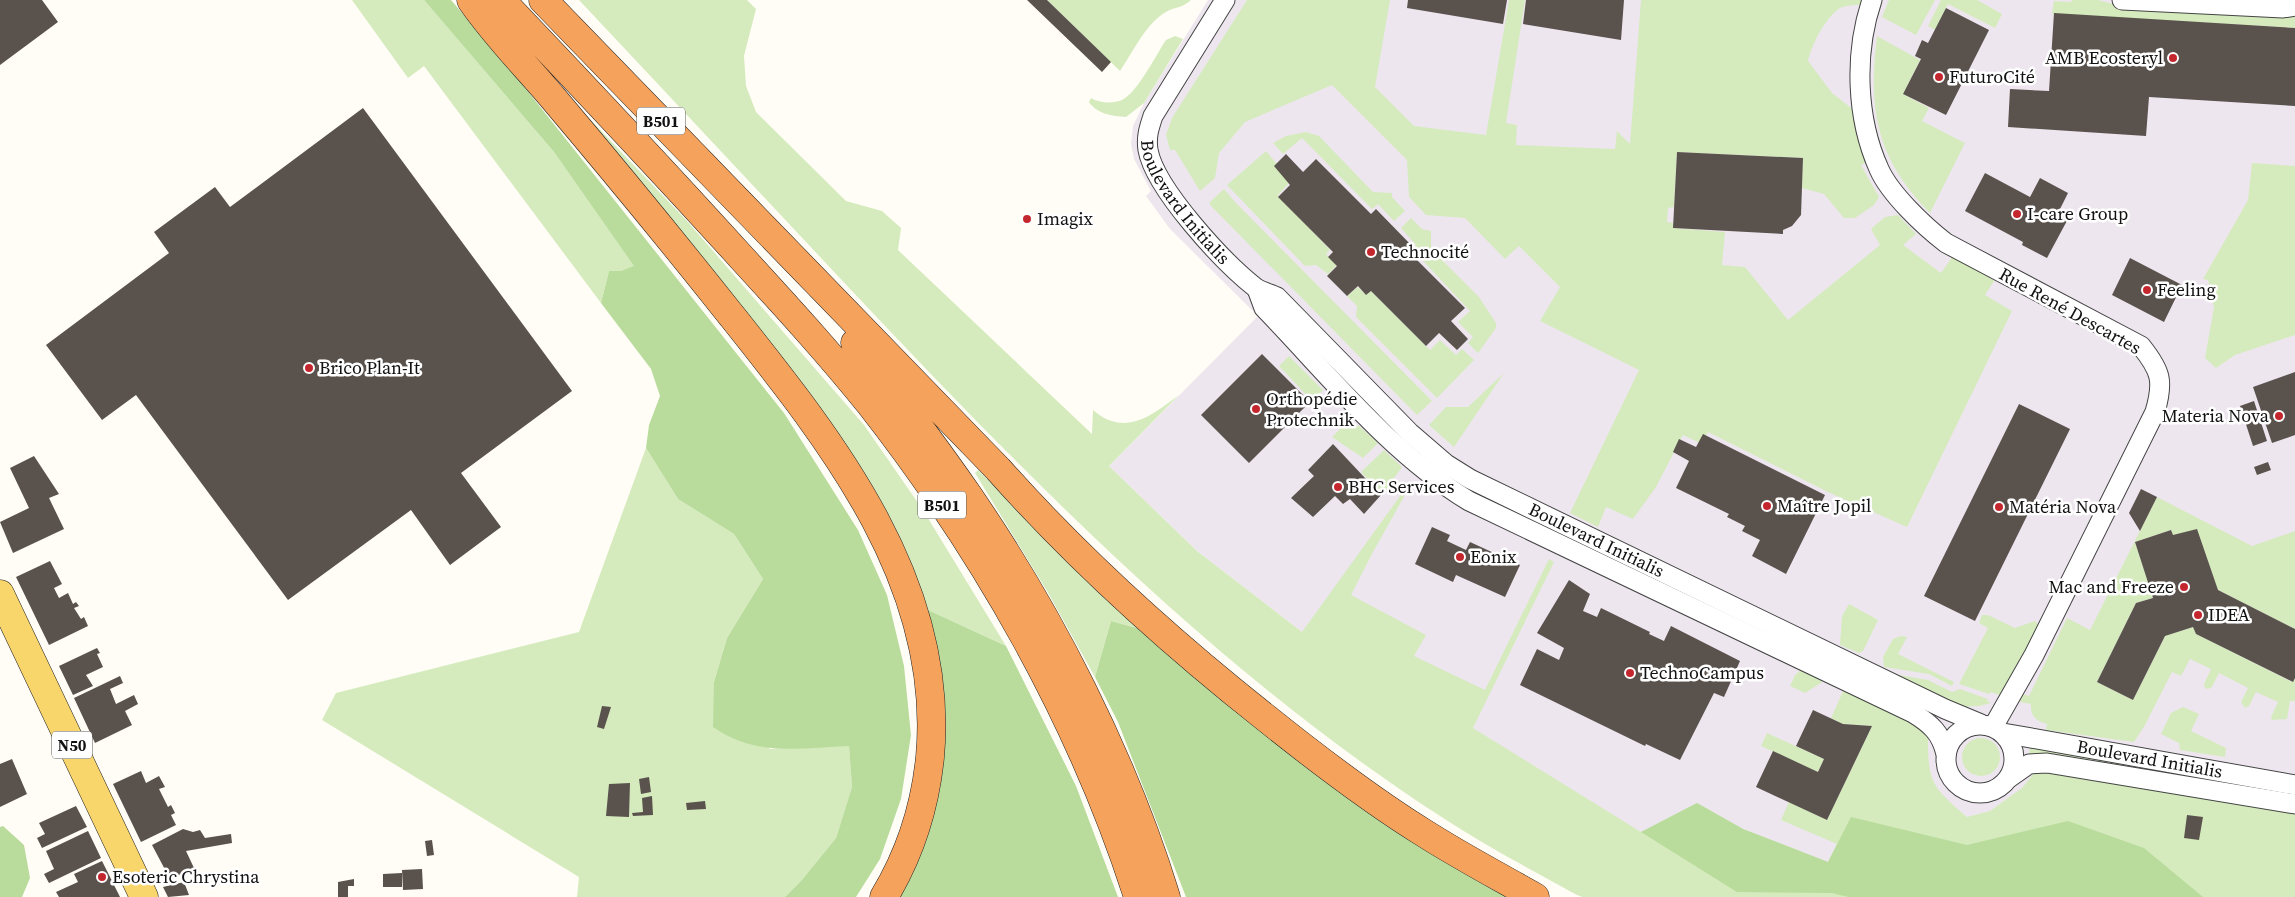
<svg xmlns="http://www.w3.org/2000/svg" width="2295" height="897" viewBox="0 0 2295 897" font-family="'Source Serif 4',serif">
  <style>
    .industrial { fill: #eee6ef }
    .green { fill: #d5ebbd }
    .forest { fill: #b9dc9c }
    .building { fill: #5a524d }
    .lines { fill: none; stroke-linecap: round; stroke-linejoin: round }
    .minor-casing { stroke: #444; stroke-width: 21 }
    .primary-casing { stroke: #222; stroke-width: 29 }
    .motorway-casing { stroke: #222; stroke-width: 29 }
    .minor { stroke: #fff; stroke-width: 19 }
    .primary { stroke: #f9d66b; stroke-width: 28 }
    .motorway { stroke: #f5a25d; stroke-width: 28 }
    .poi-dot { fill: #c4262e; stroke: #fff; stroke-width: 2 }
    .labels { text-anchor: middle; stroke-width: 5; stroke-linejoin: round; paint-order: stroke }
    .shield { fill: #fff; stroke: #585858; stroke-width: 1 }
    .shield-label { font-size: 16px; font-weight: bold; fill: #111 }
    .poi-label { font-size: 18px; fill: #111; stroke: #fff; text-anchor: start }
    .street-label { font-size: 18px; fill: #111; stroke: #fff }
  </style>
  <rect width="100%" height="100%" fill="#fffdf5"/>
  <path class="industrial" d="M1208 0H2295V897H1848L1737 892 1302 632 1197 551 1109 466 1258 316 1170 229 1146 196 1151 191 1134 159 1131 144 1133 126 1144 103Z"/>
  <path class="green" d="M352 0H424L554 152 635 267 621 271H609L601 303 424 66 408 78Z
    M579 0H747L756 9 744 56 746 86 756 112 846 201 882 211 901 228 898 250 1092 434 1093 410C1125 438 1152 415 1179 395L1109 466 1197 551 1302 632 1408 485 1410 486 1373 552 1351 595 1426 635 1414 656 1485 690 1549 559 1554 562 1473 728 1641 832 1697 803 1743 829 1828 862 1837 844 1781 820 1789 802 1827 820 1872 726 1843 724 1831 718 1844 689 1905 717 1928 733C1928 782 1930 785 1967 817L1990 811 2022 788 2035 772 2057 768 2295 813V897H1582L1575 894C1530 869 1484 845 1440 816 1219 673 1032 482 852 291 761 194 670 97 579 0Z
    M1047 0H1191C1179 10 1176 6 1166 12 1146 23 1133 52 1120 71Z
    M1247 0H1390L1375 87 1414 126 1486 135 1509 0H1525L1506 123 1517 125 1516 145 1615 149 1617 131 1630 144 1641 0H1865L1863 4C1857 5 1846 5 1840 8 1825 18 1812 44 1808 61L1832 93 1854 110 1859 138 1867 162 1861 165 1879 197 1874 205 1855 218H1844L1824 194 1802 188 1803 158 1677 152 1674 207 1668 208 1667 222 1673 223V228L1725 232 1722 265 1745 267 1788 320 1880 245 1871 229 1885 217 1898 215 1916 234 1903 245 1941 273 1953 256 1996 278 1985 295 2012 311 1907 527 1828 492 1708 432 1702 444 1683 435 1656 487 1633 519 1606 507 1598 527 1570 513 1639 370 1540 321 1560 287 1519 246 1505 259 1465 218 1426 215 1409 197 1407 160 1332 85 1245 122 1219 153 1215 178 1200 191 1175 150H1170L1166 135 1172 118Z
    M1889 0H1935L1916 35 1882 17Z
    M1941 0H1977L2002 14 1995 28 1948 4 1935 30 1928 26Z
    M2072 0H2098L2117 5 2295 13V28L2052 14 2054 1 2071 2Z
    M1175 36 1183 39 1144 103 1126 117C1112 116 1097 114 1089 102L1091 98C1099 103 1113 104 1122 100 1137 93 1156 55 1166 40Z
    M1877 36 1920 60 1903 94 1929 108 1922 121 1965 143 1930 213C1876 158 1868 110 1877 36Z
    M566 94 687 221 864 425 923 510 1006 646 928 610 908 560Z
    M1306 132 1319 136 1373 192 1392 193V197L1405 211 1394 221 1378 204 1372 209 1302 138 1283 154 1273 143 1286 136Z
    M1266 151 1291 181 1278 195 1330 250 1326 254 1337 265 1328 274 1316 265 1305 266 1227 185Z
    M2252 163 2295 166V335L2235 355 2216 368 2205 358 2214 307 2208 280 2203 279 2248 200Z
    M1224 189 1236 203 1432 401 1417 415 1413 411 1212 207 1209 203Z
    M1411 218 1422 229 1431 231V249L1479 297 1496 323V328L1478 353 1468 343 1473 337 1458 322 1470 311 1412 249 1416 245 1401 228Z
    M1358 287 1366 295 1371 291 1430 350 1440 340 1456 355 1462 349 1474 360 1437 398 1356 317 1357 306 1347 296Z
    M1289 356 1323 390 1312 401 1279 366Z
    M1504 373 1454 447 1429 425 1446 407H1468Z
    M1350 425 1359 426 1378 443 1363 458 1332 437 1341 428Z
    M646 448 678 499 734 534 763 579 727 638 714 682 770 749 849 745 852 787 836 838 801 881 785 897H577L579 877 322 720 336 693 579 632Z
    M1384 450 1402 467 1382 495 1361 472Z
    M978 470 1140 629 1111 621 1095 677 1047 591 975 473Z
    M2157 497 2252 546 2295 531V629L2218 590 2173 535 2171 530 2135 542 2153 598 2136 603 2097 682 2133 700 2165 636 2193 627 2196 634 2292 682 2295 678V701H2290L2287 719 2272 720 2271 717 2278 702 2256 692 2249 706 2245 708 2241 702 2248 688 2219 673 2212 687 2208 689 2205 688 2204 684 2211 669 2190 659 2181 676 2172 672 2145 725 2134 742 2046 730 2047 724C2036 721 2030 716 2031 704L2020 702 2023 694 2029 696 2067 618 2090 630Z
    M1849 604 1878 620 1863 651 1859 653 1840 645 1842 616Z
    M1982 615H1988L2015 628 2035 621 2040 627 2002 696 1991 692 1989 694 1959 684 1988 628 1979 623Z
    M1901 636 1907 637 1898 654 1954 682 1952 686 1929 674 1884 667 1883 657 1893 639Z
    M1802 669 1823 679 1821 683 1805 693 1790 686 1795 675Z
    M1888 673 1928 680 1952 692 1960 689 1988 699 1987 701 1991 703 1979 706 1958 707Z
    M2183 707 2199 714 2191 731 2226 748 2225 757 2180 750 2179 743 2161 734 2171 713Z
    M1767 733 1824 759 1818 772 1761 746Z
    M1962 757a19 19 0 1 1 38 0a19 19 0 1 1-38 0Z
    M2029 744 2144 764 2143 770 2030 758Z"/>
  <path class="forest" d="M424 0H451L506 64 784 413 858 530 887 595 904 666 911 735 901 799 880 859 856 897H785L801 881 836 838 852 787 849 746C800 748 756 757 713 727L714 682 727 638 763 579 734 534 678 499 646 448 649 425 660 396 651 369 601 303 609 271H621L634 266 554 152Z
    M928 610 1006 646 1076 786 1118 897H896L942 757V674Z
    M1111 621 1140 629 1508 897H1186L1118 722 1095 677Z
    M1697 803 1743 829 1828 862 1851 817 1967 845 2068 821 2144 848 2203 897H1848L1832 893 1737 892 1641 832Z
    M3 826 24 845 30 878 22 897H0V827Z"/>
  <path class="building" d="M0 0H42L58 22 0 65Z
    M1027 0H1047L1111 62 1102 72Z
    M1408 0H1507L1503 24 1407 8Z
    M1526 0H1624L1621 40 1523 24Z
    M1946 8 1989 30 1946 115 1903 94 1921 59 1915 56 1922 40 1928 43Z
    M2054 13 2295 28V106L2149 97 2146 136 2008 127 2010 89 2049 91Z
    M363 108 572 391 461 473 501 527 450 565 411 510 288 600 136 395 102 420 46 345 169 253 154 232 215 187 230 207Z
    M1677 152 1803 158 1801 215 1792 226 1783 230V234L1673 228Z
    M1286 154 1303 172 1316 159 1371 214 1376 209 1414 248 1410 253 1465 308 1451 321 1468 339 1457 350 1439 333 1426 346 1371 291 1366 295 1358 286 1347 296 1327 276 1337 266 1328 257 1333 252 1278 197 1290 185 1274 166Z
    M1985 173 2030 197 2040 178 2068 193 2059 211 2069 217 2047 258 2022 245 2023 242 1965 211Z
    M2130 258 2182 285 2164 322 2112 295Z
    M1262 354 1310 402 1249 463 1201 415Z
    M2295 372V435L2272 443 2253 387Z
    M2254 401 2267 441 2253 446 2240 406Z
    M2019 404 2070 429 1975 621 1924 596Z
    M1703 434 1825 495 1786 574 1752 556 1760 540 1742 531 1745 526 1727 517 1729 514 1676 488 1689 461 1673 452 1679 439 1696 447Z
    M1333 444 1381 495 1364 514 1350 499 1343 504 1335 496 1313 517 1291 498 1314 476 1308 470Z
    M34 456 59 494 49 498 64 529 13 553 0 522 29 508 10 468Z
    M2268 462 2271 470 2257 475 2254 467Z
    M2141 489 2157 497 2140 531 2129 513Z
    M1432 527 1450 535 1447 541 1466 550 1470 542 1520 565 1505 597 1456 575 1453 582 1415 564Z
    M2197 529 2218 590 2295 629V678L2293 682 2196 634 2193 627 2165 636 2133 700 2097 682 2136 603 2153 598 2135 542 2171 530 2173 535Z
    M50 561 62 584 54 588 59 598 68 593 73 604 76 602 79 606 74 608 81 619 84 617 88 626 49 645 16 577Z
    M1569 580 1590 594 1583 611 1597 617 1601 608 1650 632 1649 634 1664 641 1671 626 1740 661 1724 697 1714 693 1680 760 1646 744 1645 746 1520 685 1537 649 1559 660 1564 648 1537 633Z
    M97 648 100 653 97 654 103 667 86 675 93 686 73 695 59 666Z
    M120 676 123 683 110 689 116 704 134 695 138 704 125 711 132 725 95 743 74 698Z
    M602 706 611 707 604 729 597 727Z
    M1813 710 1843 724 1872 726 1827 820 1756 787 1773 751 1818 772 1824 759 1796 746Z
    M12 759 27 794 0 807V764Z
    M141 771 146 783 159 776 165 787 159 789 168 807 171 805 175 813 171 815 176 825 141 842 113 784Z
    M649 777 651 792 641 794 639 779Z
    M630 783 629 817 606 816 609 784Z
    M652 796 653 815 633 816 632 813 643 812 642 798Z
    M705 801 706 809 687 810 686 803Z
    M76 806 87 827 42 848 37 838 45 834 39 823Z
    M2187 815 2203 817 2199 840 2184 838Z
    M183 829 193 832 200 830 205 838 231 834 232 843 186 851 194 868 170 879 152 845Z
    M88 831 101 858 49 883 44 874 54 869 46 851Z
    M432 840 434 855 427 856 425 841Z
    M102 861 120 897H59L56 892 78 882 74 874Z
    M422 869 423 889 403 890 402 870Z
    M402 873V887H383V874Z
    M354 879V886H348V897H338V882Z
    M184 882 189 895 168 897 163 887Z"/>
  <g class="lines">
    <defs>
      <g id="minor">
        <path id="s1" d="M1225 0 1153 116C1149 128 1146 137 1148 150 1155 189 1224 263 1256 288 1262 292 1271 294 1277 297L1410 433 1446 464 1470 479 1945 709 1981 724"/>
        <path d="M1872 0C1854 53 1856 118 1879 169 1890 194 1924 226 1946 243L2141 346C2161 371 2164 381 2155 412L2034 655 1993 727"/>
        <path d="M2122 0 2283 8 2295 6"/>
        <path d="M1257 289 1264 308C1329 375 1389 452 1469 501L1913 713C1931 724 1941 733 1946 754"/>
        <circle cx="1980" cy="759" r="34"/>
        <path id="s2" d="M2003 733 2295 785"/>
        <path d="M2009 778 2029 764 2047 763 2295 804"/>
      </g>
      <path id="primary" d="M0 594 144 897"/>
      <path id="motorway" d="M471 0C495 35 525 65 553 98 613 169 673 242 731 315 833 443 946 584 930 757 925 807 910 854 884 897
        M501 0C582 85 662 170 741 257 785 305 829 353 870 404 985 551 1081 719 1138 897
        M543 0 998 469C1079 560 1170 642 1266 718 1316 758 1369 799 1424 833 1460 856 1498 876 1535 897
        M855 343C894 393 932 443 968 495 1051 616 1123 757 1166 897"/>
    </defs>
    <use href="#minor" class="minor-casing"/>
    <use href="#primary" class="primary-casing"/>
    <use href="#motorway" class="motorway-casing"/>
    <use href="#minor" class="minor"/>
    <use href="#primary" class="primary"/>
    <use href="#motorway" class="motorway"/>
  </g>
  <g class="poi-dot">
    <circle cx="2173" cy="58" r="5"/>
    <circle cx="1939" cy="77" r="5"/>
    <circle cx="2017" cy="214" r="5"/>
    <circle cx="1027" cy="219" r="5"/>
    <circle cx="1371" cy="252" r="5"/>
    <circle cx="2147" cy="290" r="5"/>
    <circle cx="309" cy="368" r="5"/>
    <circle cx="1256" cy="409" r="5"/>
    <circle cx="2279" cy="416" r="5"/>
    <circle cx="1338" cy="487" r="5"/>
    <circle cx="1767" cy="506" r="5"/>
    <circle cx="1999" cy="507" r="5"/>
    <circle cx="1460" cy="557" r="5"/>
    <circle cx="2184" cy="587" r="5"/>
    <circle cx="2198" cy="615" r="5"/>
    <circle cx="1630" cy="673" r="5"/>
    <circle cx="102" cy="877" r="5"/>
  </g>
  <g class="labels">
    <g class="shield">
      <rect x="637" y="107.5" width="48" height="27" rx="4"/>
      <rect x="918" y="491.5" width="48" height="27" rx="4"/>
      <rect x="52" y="731.5" width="40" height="27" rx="4"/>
    </g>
    <g class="shield-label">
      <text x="661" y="127">B501</text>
      <text x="942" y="511">B501</text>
      <text x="72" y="751">N50</text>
    </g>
    <g class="poi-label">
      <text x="2163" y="64" text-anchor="end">AMB Ecosteryl</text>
      <text x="1949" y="83">FuturoCité</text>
      <text x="2027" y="220">I-care Group</text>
      <text x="1037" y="225">Imagix</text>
      <text x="1381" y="258">Technocité</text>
      <text x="2157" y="296">Feeling</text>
      <text x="319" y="374">Brico Plan-It</text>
      <text x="1266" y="405">Orthopédie<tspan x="1266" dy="21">Protechnik</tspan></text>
      <text x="2269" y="422" text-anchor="end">Materia Nova</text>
      <text x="1348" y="493">BHC Services</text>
      <text x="1777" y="512">Maître Jopil</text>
      <text x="2009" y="513">Matéria Nova</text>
      <text x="1470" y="563">Eonix</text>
      <text x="2174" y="593" text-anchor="end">Mac and Freeze</text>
      <text x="2208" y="621">IDEA</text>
      <text x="1640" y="679">TechnoCampus</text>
      <text x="112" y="883">Esoteric Chrystina</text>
    </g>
    <g class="street-label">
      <text dy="6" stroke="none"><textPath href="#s1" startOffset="235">Boulevard Initialis</textPath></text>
      <text transform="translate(2070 311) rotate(29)" y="6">Rue René Descartes</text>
      <text dy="6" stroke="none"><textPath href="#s1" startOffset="778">Boulevard Initialis</textPath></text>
      <text dy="6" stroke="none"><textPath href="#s2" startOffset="149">Boulevard Initialis</textPath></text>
    </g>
  </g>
</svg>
